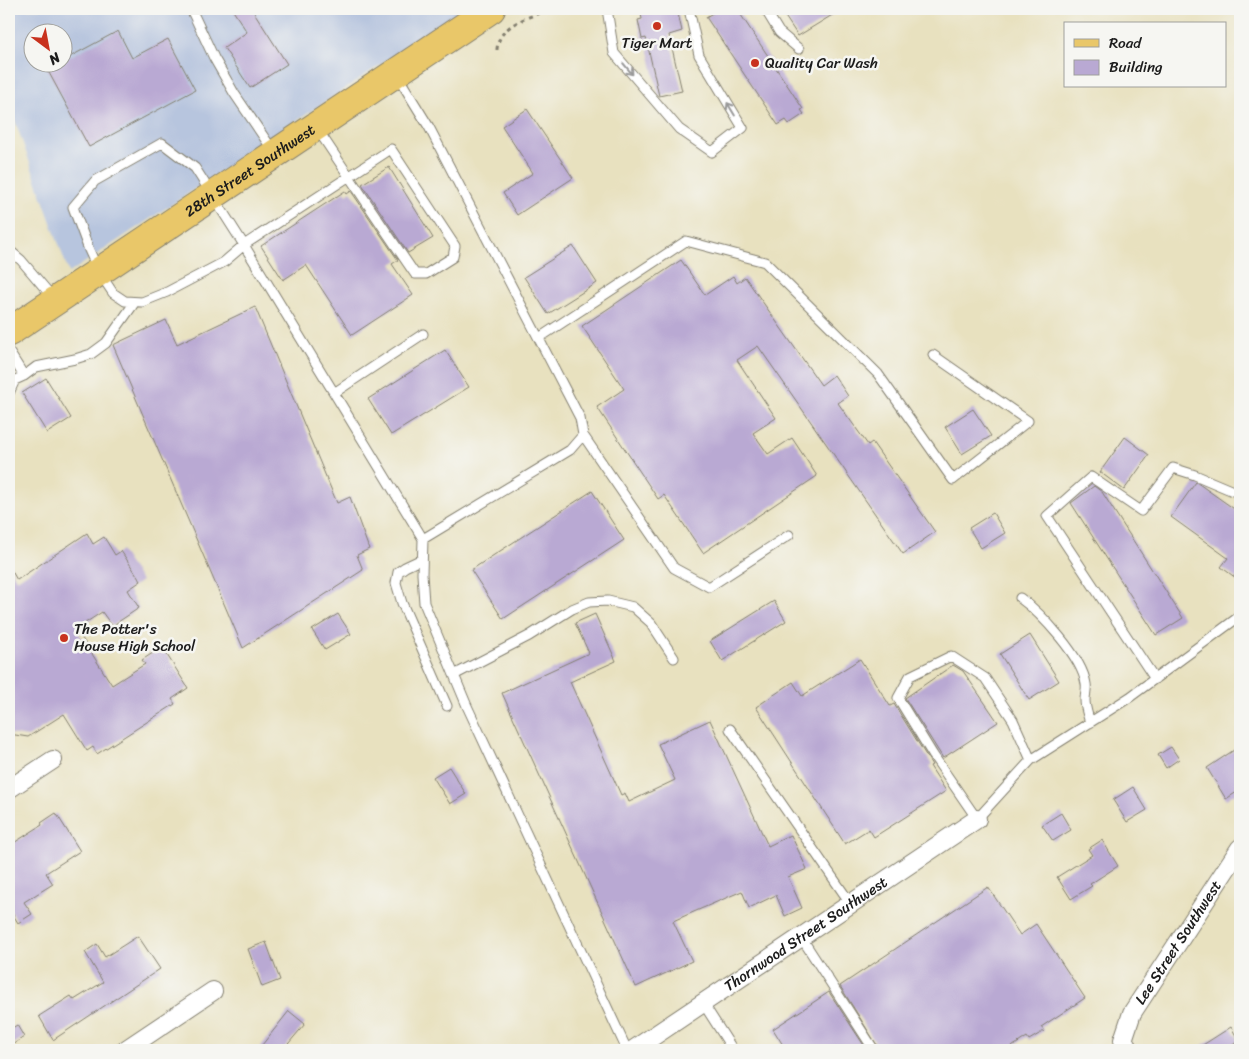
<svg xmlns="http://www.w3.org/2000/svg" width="1249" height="1059" viewBox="0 0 1249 1059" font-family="Sriracha,sans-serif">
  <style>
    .industrial { fill: #b7c5de; fill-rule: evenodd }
    .building { fill: #b9a9d3 }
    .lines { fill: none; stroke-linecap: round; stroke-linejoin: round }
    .service-casing { stroke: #827e6e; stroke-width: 11 }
    .minor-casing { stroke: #827e6e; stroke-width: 20 }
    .primary-casing { stroke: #827e6e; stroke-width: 30 }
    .path { stroke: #827e6e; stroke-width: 3; stroke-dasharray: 4 4; stroke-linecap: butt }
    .service { stroke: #fff; stroke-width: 9 }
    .minor { stroke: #fff; stroke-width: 18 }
    .primary { stroke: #e9c769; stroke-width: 28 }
    .oneway { stroke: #999 }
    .poi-dot { fill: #c8321e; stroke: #f6f6f2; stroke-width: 2 }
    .labels { text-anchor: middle; stroke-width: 5; stroke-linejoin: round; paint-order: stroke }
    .poi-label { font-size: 15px; fill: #1c1c1c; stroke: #f6f6f2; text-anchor: start }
    .street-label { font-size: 15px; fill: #1c1c1c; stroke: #f6f6f2 }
  </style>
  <rect width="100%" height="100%" fill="#f6f6f2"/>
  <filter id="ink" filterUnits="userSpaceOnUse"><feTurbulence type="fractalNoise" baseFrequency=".02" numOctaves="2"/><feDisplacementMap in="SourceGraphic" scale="10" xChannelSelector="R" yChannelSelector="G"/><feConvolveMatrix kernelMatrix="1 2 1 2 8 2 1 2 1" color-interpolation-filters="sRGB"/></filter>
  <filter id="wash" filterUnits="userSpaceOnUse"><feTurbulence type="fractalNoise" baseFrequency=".0096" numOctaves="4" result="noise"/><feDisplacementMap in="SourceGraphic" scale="20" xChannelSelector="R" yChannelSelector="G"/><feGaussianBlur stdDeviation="1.12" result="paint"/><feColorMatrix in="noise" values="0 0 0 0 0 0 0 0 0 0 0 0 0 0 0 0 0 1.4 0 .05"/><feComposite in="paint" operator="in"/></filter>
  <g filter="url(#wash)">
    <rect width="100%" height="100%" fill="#e8e1bf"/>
    <path class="industrial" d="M9 9H464L69 273 9 104ZM32 32H62V62H32Z"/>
    <g id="blocks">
      <path class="building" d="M232 9H252L287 64 250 88 224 48 247 32Z
        M640 9H663L664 12 677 9 682 31 669 35 682 91 659 96 646 38 642 39 638 20 642 19Z
        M719 9H737L803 109 801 110 804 114 789 124 786 120 778 125 706 17Z
        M780 9H842L798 36Z
        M118 31 132 58 168 39 195 90 89 147 47 69 59 62H62V61Z
        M527 109 573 178 517 215 503 193 533 173 502 126Z
        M389 167 433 238 408 253 362 184Z
        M345 191 347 194 351 191 398 260 392 264 413 295 352 335 306 265 283 280 261 246Z
        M573 246 597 283 548 314 524 277Z
        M681 260 705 295 733 276 737 283 745 277 821 385 834 375 848 396 838 403 868 445 872 442 935 532 903 554 758 346 737 360 776 418 753 433 768 454 792 438 817 476 703 553 664 495 658 499 597 407 624 389 582 326Z
        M255 307 337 503 350 497 369 549 357 555 363 570 243 648 113 345 166 320 177 344Z
        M445 350 469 387 391 435 368 399Z
        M46 378 71 418 47 433 22 393Z
        M973 409 991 436 962 454 945 427Z
        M1125 437 1149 455 1124 490 1100 472Z
        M1196 482 1240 513V581L1221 567 1228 558 1171 517Z
        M1094 486 1102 492 1183 618 1156 635 1071 503Z
        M592 491 624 540 503 619 471 570Z
        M993 513 1005 533 981 548 969 528Z
        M87 533 93 544 104 537 115 555 121 551 141 581 128 590 139 608 112 626 102 612 76 629 112 685 145 664 142 660 162 647 188 688 172 699 175 704 97 754 93 747 87 751 64 714 28 737 9 734V566L17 580Z
        M774 601 786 621 722 661 710 641Z
        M338 614 351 634 325 650 312 630Z
        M595 614 616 661 570 682 621 795 625 793 629 802 675 780 658 744 710 720 768 846 791 835 807 869 788 877 802 908 785 916 776 895 749 908 742 891 673 921 692 961 636 987 502 693 589 653 575 623Z
        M1030 635 1059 681 1029 700 1000 654Z
        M860 659 890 706 894 704 932 765 930 766 946 791 874 837 869 829 845 844 756 707 793 682 802 696Z
        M953 665 963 671 998 722 943 758 905 698Z
        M1240 746V790L1226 799 1207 768Z
        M1171 747 1179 759 1166 768 1158 755Z
        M449 767 466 794 450 804 433 777Z
        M1133 787 1147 810 1127 822 1113 800Z
        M56 813 80 851 46 873 53 884 24 902 32 914 18 923 9 908V846L42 825 41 823Z
        M1061 813 1071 830 1053 841 1042 825Z
        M1102 840 1118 866 1090 884 1092 886 1071 899 1057 877 1092 855 1088 849Z
        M988 887 1020 935 1036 924 1085 998 1041 1027 1044 1031 1029 1040 1027 1037 1007 1050H880L840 986Z
        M138 936 160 969 53 1040 39 1016 71 996 74 1000 103 982 85 952 97 944 105 957Z
        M266 942 280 980 262 987 248 949Z
        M829 992 867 1050H786L773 1029Z
        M289 1011 305 1024 283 1050H258Z
        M17 1025 24 1037 9 1047V1030Z
        M1231 1027 1239 1041 1231 1046 1234 1050H1195Z"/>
    </g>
  </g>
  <g filter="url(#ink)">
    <use href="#blocks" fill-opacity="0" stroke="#827e6e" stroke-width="1"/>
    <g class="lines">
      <defs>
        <path id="service" d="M191 9 214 58 234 93 274 152
          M607 9 614 53 679 129 712 152 743 128 699 55 689 9
          M765 9 779 32 799 49
          M397 75 429 127 580 418 583 435 570 450 423 539
          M318 130C350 178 382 226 415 274H426L453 257 455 246 391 149 244 245 224 262 167 292 142 302 125 301 113 293 99 272 89 250 73 207 95 181 162 143 195 168 244 245 423 539 422 574 424 603 467 706 627 1050
          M9 250 21 260 54 299
          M539 338 686 241 765 262 878 374 953 480 1028 421 933 355
          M9 352 24 376 15 380 9 393
          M24 376 36 367 75 359 91 354 106 343 135 302
          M334 393 423 334
          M583 435 674 568 709 587 789 535
          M422 559 405 567 398 572 396 583 402 603 447 706
          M1020 598C1041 613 1082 657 1086 684 1087 689 1085 695 1085 700 1085 708 1088 715 1090 723
          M454 675 529 636 572 609 589 602 608 601 633 607 651 623 674 658
          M1155 679 1047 516 1091 477 1141 511 1173 468 1195 475 1240 494
          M730 729 851 904
          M1031 760 1013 720 985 678 951 656 910 676 898 698 933 755 977 819 1031 760 1130 697 1240 616
          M801 937 874 1050
          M703 1003 733 1050"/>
        <g id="minor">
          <path d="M9 789 53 760"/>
          <path d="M125 1050 213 991"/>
          <path id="s1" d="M633 1050 977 819"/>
          <path id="s2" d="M1130 1050 1123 1040 1132 1013 1240 848"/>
        </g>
        <g id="primary">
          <path id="s3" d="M9 332 491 9"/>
        </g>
      </defs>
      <use href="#service" class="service-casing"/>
      <use href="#minor" class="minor-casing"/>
      <use href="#primary" class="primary-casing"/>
      <path class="path" d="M497 50C498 24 529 18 549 9"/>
      <use href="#service" class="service"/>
      <use href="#minor" class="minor"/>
      <use href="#primary" class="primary"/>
    </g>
    <defs><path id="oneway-shaft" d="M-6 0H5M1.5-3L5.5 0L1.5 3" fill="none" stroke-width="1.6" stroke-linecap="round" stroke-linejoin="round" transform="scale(1.25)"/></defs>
    <g class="oneway">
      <use href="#oneway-shaft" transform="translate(628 69) rotate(50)"/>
      <use href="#oneway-shaft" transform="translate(731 109) rotate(-121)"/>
    </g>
  </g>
  <g class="poi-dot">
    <circle cx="657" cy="26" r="5"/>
    <circle cx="755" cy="63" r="5"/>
    <circle cx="64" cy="638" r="5"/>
  </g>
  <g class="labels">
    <g class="poi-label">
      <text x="657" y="48" text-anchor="middle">Tiger Mart</text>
      <text x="765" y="68">Quality Car Wash</text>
      <text x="74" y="634">The Potter's<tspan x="74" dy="17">House High School</tspan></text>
    </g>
    <g class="street-label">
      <text dy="5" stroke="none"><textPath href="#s3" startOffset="290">28th Street Southwest</textPath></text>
      <text dy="5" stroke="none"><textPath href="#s1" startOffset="208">Thornwood Street Southwest</textPath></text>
      <text dy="5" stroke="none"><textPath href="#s2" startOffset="125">Lee Street Southwest</textPath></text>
    </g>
  </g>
  <rect width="1249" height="1059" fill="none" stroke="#f6f6f2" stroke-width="30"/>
  <rect x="1064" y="22" width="162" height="65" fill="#f6f6f2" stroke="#9f9f9c"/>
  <rect x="1074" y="39" width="25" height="8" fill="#e9c769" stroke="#9f9f9c"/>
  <text x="1109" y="48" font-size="15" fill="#1c1c1c">Road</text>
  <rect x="1074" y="60" width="25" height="15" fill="#b9a9d3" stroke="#9f9f9c"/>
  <text x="1109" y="72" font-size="15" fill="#1c1c1c">Building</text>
  <g transform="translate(48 48) rotate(148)"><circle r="24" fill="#f6f6f2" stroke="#9f9f9c"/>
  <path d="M0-4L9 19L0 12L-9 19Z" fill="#c8321e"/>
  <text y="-8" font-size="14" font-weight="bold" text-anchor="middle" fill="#1c1c1c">N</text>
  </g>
</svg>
